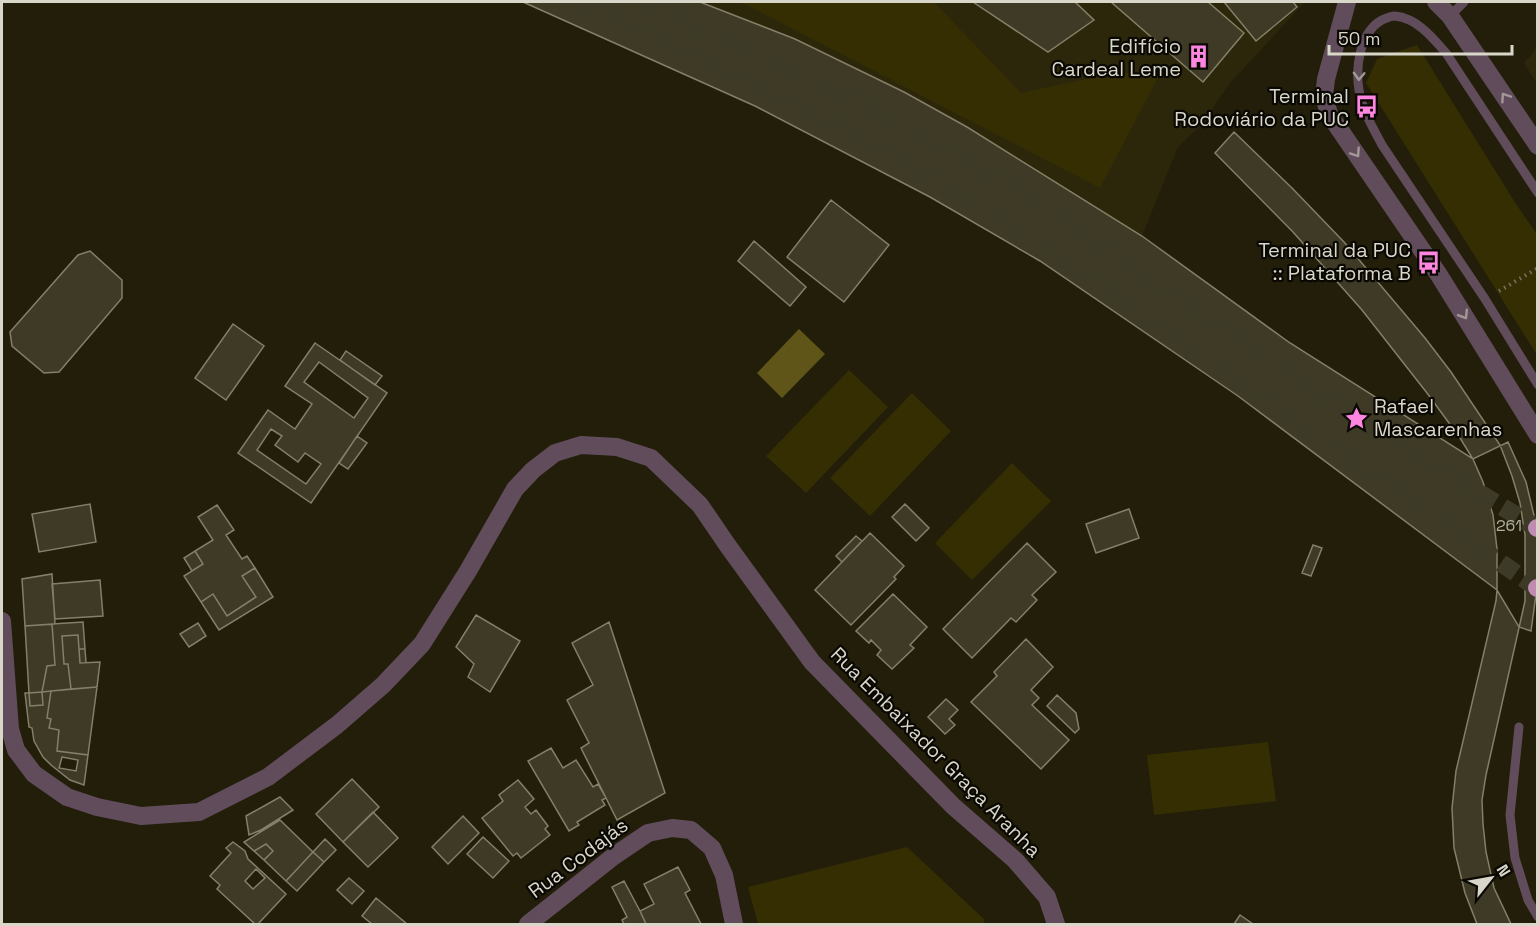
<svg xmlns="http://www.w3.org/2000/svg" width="1539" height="926" viewBox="0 0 1539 926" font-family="'Space Grotesk',sans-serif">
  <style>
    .built { fill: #2c270b }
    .green { fill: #352e03 }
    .water { fill: #605518 }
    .building { fill: #3e3a25; stroke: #847f68; stroke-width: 1.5; fill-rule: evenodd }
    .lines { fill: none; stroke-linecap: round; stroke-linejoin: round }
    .highway-tunnel { stroke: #3d3a27; stroke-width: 18; stroke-dasharray: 18 9; stroke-linecap: butt }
    .path { stroke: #757261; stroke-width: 4; stroke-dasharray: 1.5 4.5; stroke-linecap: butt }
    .lane { stroke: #614c5b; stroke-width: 9 }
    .street { stroke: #614c5b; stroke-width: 18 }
    .highway { stroke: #bf8bb0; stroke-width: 18 }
    .oneway { stroke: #a39898 }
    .labels { text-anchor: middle; stroke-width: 4.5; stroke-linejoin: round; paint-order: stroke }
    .number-label { font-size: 16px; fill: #b2b0a1 }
    .poi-label { font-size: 20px; fill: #d9d7ca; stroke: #0a0803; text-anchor: end }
    .street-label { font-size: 20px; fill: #d9d7ca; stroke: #0a0803 }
  </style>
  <rect width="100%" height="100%" fill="#221e0a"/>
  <path class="built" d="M700 2H1305L1230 83 1201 125 1178 147 1142 236 967 127 904 92 795 39Z
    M1537 45V84L1524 63 1534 52Z"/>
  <path class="green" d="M741 2H934L1021 93 1096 77 1163 68 1100 188Z
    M1417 45 1516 204 1537 234V355L1366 83 1377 59Z
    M849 370 888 407 806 493 766 456Z
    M912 393 951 431 870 516 830 478Z
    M1012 463 1051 501 972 580 935 543Z
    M1268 742 1276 801 1154 815 1147 755Z
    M907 847 984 919V924H758L748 887Z"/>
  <path class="water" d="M799 329 825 354 782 398 757 373Z"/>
  <path class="building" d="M523 2H700L795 39 904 92 967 127 1142 236 1290 343 1473 459 1508 442 1526 482 1537 528 1538 580 1531 631 1519 627 1497 590 1238 396 1040 261 930 197 755 106Z
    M973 2H1075L1094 20 1048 52Z
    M1111 2H1208L1244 33 1203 82Z
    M1224 2H1293L1297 7 1256 41Z
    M1234 132 1292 188 1344 242 1425 338 1451 372 1500 445 1512 476 1520 503 1525 535V601L1486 775 1482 800 1483 824 1486 852 1494 888 1511 924H1477L1465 893 1454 848 1452 808 1456 771 1496 601 1497 590V549L1493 515 1483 482 1473 459 1460 438 1427 393 1362 310 1293 232 1215 153Z
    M831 200 889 245 844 302 787 257Z
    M754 241 806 287 790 306 738 261Z
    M90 251 122 280V298L59 372 44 373 12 346 10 332 78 255Z
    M233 324 264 346 226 400 195 378Z
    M315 343 387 393 311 503 238 453 268 410 295 429 312 404 285 386ZM319 362 368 398 354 418 304 382ZM271 429 282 436 275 445 298 462 305 453 321 464 306 484 257 450Z
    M346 351 382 376 375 385 340 360Z
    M357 436 367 443 348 469 339 463Z
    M90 504 96 542 39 552 32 514Z
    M905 504 929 528 916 541 892 517Z
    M217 505 234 530 226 535 242 559 247 556 255 568 242 576 256 597 227 616 213 594 201 602 184 576 203 564 195 551 213 540 198 517Z
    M1129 509 1139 538 1096 553 1086 524Z
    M870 533 904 566 894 577 896 579 851 625 815 590Z
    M856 536 862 541 842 562 836 556Z
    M1027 543 1056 572 1032 595 1037 600 1016 622 1011 618 972 658 943 629Z
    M1313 545 1322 548 1311 576 1302 573Z
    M195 551 203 564 192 571 184 558Z
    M255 568 273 597 219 630 201 602 213 594 227 616 256 597 242 576Z
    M52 574 55 624 25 626 22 579Z
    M100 580 103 616 55 619 52 584Z
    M893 594 927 627 910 645 914 648 892 669 877 655 881 650 871 640 869 643 856 631Z
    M476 615 520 641 490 692 468 677 474 664 456 647Z
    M83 622 85 649H79L78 635 62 636 64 664H68L71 689 42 692 47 666 55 665 52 624Z
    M609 622 665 793 617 820 581 748 589 743 567 700 593 685 572 643Z
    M198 623 206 636 189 647 180 634Z
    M52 624 55 665 47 666 42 692 29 693 25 626Z
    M78 635 80 663 100 662 97 687 71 689 68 664H64L62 636Z
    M1026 639 1053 667 1031 690 1039 698 1032 705 1069 740 1041 769 971 702 997 676 994 672Z
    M79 649H85L86 663H80Z
    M97 687 88 755 57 751 59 730 49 728 51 719 47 718 51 691Z
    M51 691 47 718 51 719 49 728 59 730 57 751 88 755 84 785 70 780 51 765 43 757 34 741 32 728 29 727 25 693H29L30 706 43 705 42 692ZM62 757 78 760 76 771 59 768Z
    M42 692 43 705 30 706 29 693Z
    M1057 695 1076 713 1079 729 1075 733 1047 706Z
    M946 699 958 710 949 719 955 725 945 734 928 717Z
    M551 748 563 768 576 760 593 787 598 784 606 798 602 800 605 805 577 822 579 825 569 831 528 761Z
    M352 779 379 807 343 842 316 814Z
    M518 780 534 799 525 807 531 814 536 810 548 826 545 829 550 835 521 858 517 853 513 856 482 818 503 801 499 795Z
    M280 797 293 810 261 830 249 835 246 816Z
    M373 812 398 838 368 867 343 842Z
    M463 816 479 833 448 864 432 847Z
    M280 820 313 852 286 881 264 860 273 851 266 844 254 851 244 842Z
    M483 837 509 861 493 878 467 854Z
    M325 839 336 850 324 862 313 852Z
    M233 842 245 851 248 859 286 894 258 924H255L217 889 220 885 210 876 231 853 226 848ZM256 869 265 878 253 889 245 881Z
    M266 844 273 851 264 860 254 851Z
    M313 852 324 862 297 891 286 881Z
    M678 867 690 890 685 893 701 924H646L640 911 654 904 644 884Z
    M349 878 364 891 352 904 337 890Z
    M624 881 640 911 646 924H624L622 920 627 917 612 887Z
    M376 898 407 924H372L362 916Z
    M1240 915 1253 924H1234Z"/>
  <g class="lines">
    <path class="highway-tunnel" d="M581 2 671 42 839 125 913 166 1006 223 1247 386 1537 588
      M643 2 861 103 967 160 1046 208 1356 418 1537 528"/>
    <path class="path" d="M1499 291 1538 268"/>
    <path class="lane" d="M1450 16 1464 2
      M1538 193 1446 53C1433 38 1417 18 1395 16 1390 16 1387 18 1382 20 1360 32 1355 67 1359 90 1362 110 1373 128 1382 145L1485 299 1538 385
      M1519 727 1510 815 1515 858 1528 900 1538 917"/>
    <path class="street" d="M1347 2 1326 79 1324 96 1329 114 1439 275 1538 435
      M1436 2 1450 16 1538 146
      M2 621 10 729 16 750 34 774 67 797 97 807 141 816 199 812 268 777 337 725 383 685 422 644 468 571 515 489 533 470 555 453 581 445 617 447 651 458 700 505 728 546 812 662 953 806 1015 860 1047 897 1056 924
      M528 924 614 856 648 833 672 828 691 830 712 848 724 875 734 924"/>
    <path class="highway" d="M1537 528H1538
      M1537 588H1538"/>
  </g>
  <defs><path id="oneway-chevron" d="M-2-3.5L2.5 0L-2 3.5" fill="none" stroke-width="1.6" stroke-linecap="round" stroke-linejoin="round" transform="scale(1.5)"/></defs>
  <g class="oneway">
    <use href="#oneway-chevron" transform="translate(1359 76) rotate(92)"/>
    <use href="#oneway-chevron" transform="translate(1505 97) rotate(-124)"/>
    <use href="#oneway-chevron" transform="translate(1356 153) rotate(56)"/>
    <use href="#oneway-chevron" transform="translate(1464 315) rotate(58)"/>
  </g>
  <defs>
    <symbol id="building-bare" viewBox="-9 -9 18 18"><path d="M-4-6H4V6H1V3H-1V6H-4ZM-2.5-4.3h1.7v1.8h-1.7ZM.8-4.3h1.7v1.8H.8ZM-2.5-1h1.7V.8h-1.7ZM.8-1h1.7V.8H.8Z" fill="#fe86e1" stroke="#0a0803" stroke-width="2.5" paint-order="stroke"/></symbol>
    <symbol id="bus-bare" viewBox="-9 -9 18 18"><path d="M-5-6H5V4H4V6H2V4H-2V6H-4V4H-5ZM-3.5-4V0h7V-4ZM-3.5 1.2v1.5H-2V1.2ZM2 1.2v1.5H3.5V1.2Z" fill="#fe86e1" stroke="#0a0803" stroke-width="2.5" paint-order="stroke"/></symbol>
    <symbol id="sight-bare" viewBox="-9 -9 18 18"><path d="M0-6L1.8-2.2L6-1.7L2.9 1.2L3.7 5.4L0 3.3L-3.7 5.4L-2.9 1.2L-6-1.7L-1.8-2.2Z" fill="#fe86e1" stroke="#0a0803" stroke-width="2.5" paint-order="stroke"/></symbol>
  </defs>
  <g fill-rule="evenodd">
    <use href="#building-bare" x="1182" y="40" width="33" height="33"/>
    <use href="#bus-bare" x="1350" y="90" width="33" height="33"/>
    <use href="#bus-bare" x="1412" y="246" width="33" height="33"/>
    <use href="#sight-bare" x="1340" y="402" width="33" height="33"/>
  </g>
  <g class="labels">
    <g class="number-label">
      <text x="1509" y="531">261</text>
    </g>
    <g class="poi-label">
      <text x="1181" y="53">Edifício<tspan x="1181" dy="23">Cardeal Leme</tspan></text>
      <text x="1349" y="103">Terminal<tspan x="1349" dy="23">Rodoviário da PUC</tspan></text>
      <text x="1411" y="257">Terminal da PUC<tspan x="1411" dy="23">:: Plataforma B</tspan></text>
      <text x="1374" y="413" text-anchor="start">Rafael<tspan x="1374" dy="23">Mascarenhas</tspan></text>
    </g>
    <g class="street-label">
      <text transform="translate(936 752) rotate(45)" y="7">Rua Embaixador Graça Aranha</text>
      <text transform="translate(578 858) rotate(-37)" y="7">Rua Codajás</text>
    </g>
  </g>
  <rect width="1539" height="926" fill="none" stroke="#d9d7ca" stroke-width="6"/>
  <g transform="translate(1491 878) rotate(59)" stroke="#0a0803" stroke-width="4.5" paint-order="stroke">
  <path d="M0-4.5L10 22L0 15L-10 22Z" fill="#d9d7ca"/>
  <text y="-9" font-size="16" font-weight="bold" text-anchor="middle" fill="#d9d7ca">N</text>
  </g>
  <path d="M1329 45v9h183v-9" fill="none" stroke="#d9d7ca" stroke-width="3"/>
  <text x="1338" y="45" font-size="18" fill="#d9d7ca" stroke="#0a0803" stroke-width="4.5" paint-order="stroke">50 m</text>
</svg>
